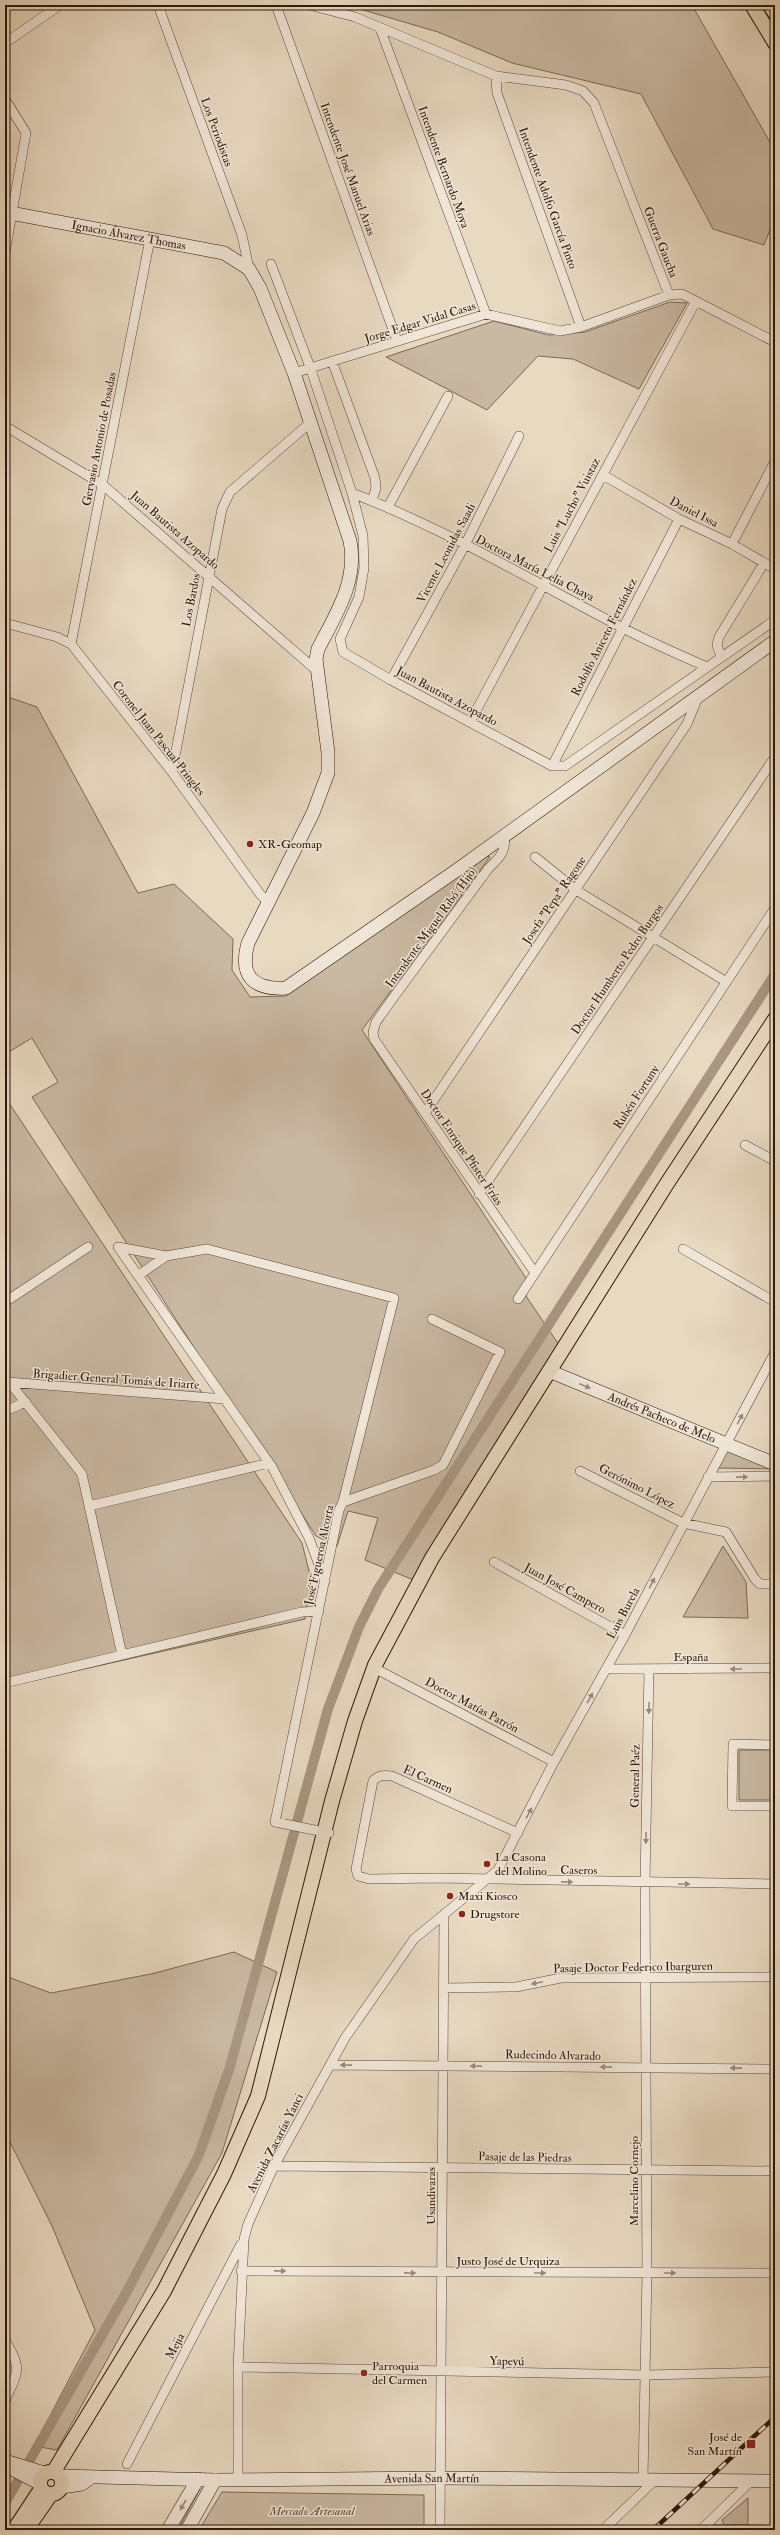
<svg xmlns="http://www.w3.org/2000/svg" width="780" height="2535" viewBox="0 0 780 2535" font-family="'IM FELL Double Pica',serif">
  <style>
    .green { fill: #c9b8a2; stroke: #7c6856 }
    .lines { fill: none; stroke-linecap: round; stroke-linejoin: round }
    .canal { stroke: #a99783; stroke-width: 10 }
    .street-casing { stroke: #5d4838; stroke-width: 10 }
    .secondary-casing { stroke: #2f170b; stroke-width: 14 }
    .primary-casing { stroke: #2f170b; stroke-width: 16 }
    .street { stroke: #f0e6d7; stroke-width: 9 }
    .secondary { stroke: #f0e6d7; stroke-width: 13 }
    .primary { stroke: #e8d9c1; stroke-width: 14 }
    .rail-casing { stroke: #2f170b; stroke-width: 4.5 }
    .rail { stroke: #f0e6d7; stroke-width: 3; stroke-dasharray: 9; stroke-linecap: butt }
    .oneway { fill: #99897b }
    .poi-dot { fill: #8f2418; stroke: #f0e6d7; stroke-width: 1.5 }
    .labels { text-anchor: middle; stroke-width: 3; stroke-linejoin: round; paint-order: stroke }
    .street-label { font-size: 12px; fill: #2f170b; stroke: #f0e6d7 }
    .poi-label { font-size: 12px; fill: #2f170b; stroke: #f0e6d7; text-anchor: start }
    .park-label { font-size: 12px; font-style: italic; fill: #5d4738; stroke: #f0e6d7 }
  </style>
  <rect width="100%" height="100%" fill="#e8d9c1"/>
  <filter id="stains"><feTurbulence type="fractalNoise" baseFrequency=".005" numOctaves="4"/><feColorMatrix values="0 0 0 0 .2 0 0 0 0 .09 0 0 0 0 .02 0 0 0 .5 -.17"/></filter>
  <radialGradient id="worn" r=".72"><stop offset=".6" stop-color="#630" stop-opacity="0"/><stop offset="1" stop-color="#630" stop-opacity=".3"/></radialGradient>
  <path class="green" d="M346 5H692L775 151V217L764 245 713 229 641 94 512 63 438 32Z
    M670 302 687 303 639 389 573 359 538 356 487 410 386 357 494 321 549 335 585 332Z
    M5 696 37 707 138 893 174 884 233 939 232 970 250 997 286 996 485 855 490 857 362 1030 530 1284 526 1296 561 1348 416 1581 365 1560 378 1518 348 1511 337 1546 316 1536 32 1097 58 1082 32 1038 7 1053 5 1051Z
    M5 1097 302 1543 311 1579 305 1619 5 1687Z
    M729 1447 774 1469 718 1468Z
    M723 1546 746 1582 748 1618 683 1617Z
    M739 1750H775V1800H739Z
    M234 1952 277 1972 222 2153 57 2450 34 2446 95 2330 52 2226 10 2142 5 2137V1976L51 1993 151 1974Z
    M200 2489 178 2530H171L198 2490Z
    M222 2492 424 2495V2530H199Z
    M748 2498V2525H724L722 2520Z"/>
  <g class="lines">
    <path class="canal" d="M5 2503 125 2295 199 2155 229 2070 328 1709 359 1627 378 1589 775 974"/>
    <defs>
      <path id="street" d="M158 5 242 235 249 269
        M276 5 397 341
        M309 5 355 17 496 76 566 85 583 91 594 103 669 295
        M380 28 486 314
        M5 43 60 5
        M496 76 497 93 581 327
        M5 99 26 133 5 253
        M271 264 310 367 352 493 363 536 364 568 359 597 340 639 343 652 391 680 552 766
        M332 361 375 478 376 488 372 501
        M294 373 486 314 560 331 581 327 669 295 682 294 775 342
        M5 426 103 485 316 670
        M603 475 679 519 732 544 775 569
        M352 493C445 529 533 581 621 627 649 642 678 654 707 667
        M388 507 448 396
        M732 544 775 461
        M5 623 57 637 71 644 172 772 260 894 269 903
        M71 644 150 239
        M721 657 717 645 719 637 764 563
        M391 680 465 545 519 436
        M470 722 696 301
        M552 766 679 519
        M552 766H565L775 620
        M172 772 222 509 230 492 311 422
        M504 836C507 852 498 859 488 869L393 998 376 1022 373 1032 374 1039 535 1273
        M535 857 576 890 725 981
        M425 1113 687 724 698 697
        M745 1145 775 1161
        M479 1194 775 757
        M683 1249 775 1302
        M166 1256 118 1247 272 1467 309 1538 325 1581
        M139 1275 166 1256 207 1249 394 1298 343 1502
        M518 1299 775 908
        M5 1302 88 1247
        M7 1382 225 1399
        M10 1383 82 1474 122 1655
        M5 1411 26 1402
        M580 1471 683 1523 726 1532 755 1579 760 1584H775
        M708 1477 775 1476
        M89 1506 269 1463
        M494 1562 625 1635
        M606 1669 775 1668
        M378 1670 554 1762
        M5 1683 302 1612 319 1611
        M775 1745 733 1744 732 1806H775
        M329 1833 275 1822 339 1510 343 1502 434 1470 443 1465 500 1352 432 1319
        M518 1833 392 1776C383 1775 379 1775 373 1781L356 1869 358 1876 369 1879 437 1878 775 1884
        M444 1988 516 1987 561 1978 775 1977
        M330 2065 775 2069
        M274 2166 775 2171
        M241 2271 775 2273
        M5 2340C23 2370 18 2371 5 2401
        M238 2367 646 2375 775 2372
        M127 2464 241 2244
        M238 2479V2367L244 2239 248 2224 274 2166 345 2038 414 1939 498 1870 554 1762 625 1635 775 1352
        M643 2479 647 2273 645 1883 649 1669
        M702 2529 775 2530
        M440 2530 444 1914
        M603 2530 656 2479
        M701 2530 751 2481"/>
      <g id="secondary">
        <path id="s1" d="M5 212 224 253 249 269 260 288 294 373 350 541C358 581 336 614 318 649L316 659 328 752V773L313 813 248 943C239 976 253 990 286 988L457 870 775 641"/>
        <path id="s2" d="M549 1371 775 1464"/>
        <path d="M5 2461 44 2473"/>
        <path d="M12 2469 39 2483"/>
        <path id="s3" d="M60 2476 215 2480 441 2478 775 2481"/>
        <path d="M61 2487 82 2484 90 2478"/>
        <path d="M168 2530 198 2479"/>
        <path d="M187 2530 215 2480"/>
      </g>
      <path id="primary" d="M752 5 775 43
        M770 5 775 13
        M54 2471 164 2291 224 2174 258 2096 332 1801 355 1721 375 1665 432 1558 666 1185 775 1019
        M40 2483a11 11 0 1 1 22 0a11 11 0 1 1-22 0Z
        M14 2530 41 2489
        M26 2530 51 2494"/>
    </defs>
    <use href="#street" class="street-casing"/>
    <use href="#secondary" class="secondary-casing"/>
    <use href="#primary" class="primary-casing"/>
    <use href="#street" class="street"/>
    <use href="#secondary" class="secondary"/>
    <use href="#primary" class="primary"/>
    <defs>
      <path id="rail" d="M653 2530 775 2417"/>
    </defs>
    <use href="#rail" class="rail-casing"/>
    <use href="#rail" class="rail"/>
  </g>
  <defs><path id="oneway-solid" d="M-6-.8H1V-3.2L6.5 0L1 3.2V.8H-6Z"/></defs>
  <g class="oneway">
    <use href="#oneway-solid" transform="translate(585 1386) rotate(22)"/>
    <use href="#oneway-solid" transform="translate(740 1419) rotate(-62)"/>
    <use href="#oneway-solid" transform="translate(742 1477) rotate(-1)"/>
    <use href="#oneway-solid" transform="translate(652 1583) rotate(-62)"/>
    <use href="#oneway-solid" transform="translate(736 1669) rotate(180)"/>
    <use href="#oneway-solid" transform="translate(590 1698) rotate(-61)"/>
    <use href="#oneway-solid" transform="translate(649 1708) rotate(91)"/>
    <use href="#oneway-solid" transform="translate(529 1813) rotate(-61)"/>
    <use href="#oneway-solid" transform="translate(646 1838) rotate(91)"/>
    <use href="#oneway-solid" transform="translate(567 1882) rotate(1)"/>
    <use href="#oneway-solid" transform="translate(684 1884)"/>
    <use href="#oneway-solid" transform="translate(537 1983) rotate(168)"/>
    <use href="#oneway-solid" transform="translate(346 2065) rotate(-179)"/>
    <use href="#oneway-solid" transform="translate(476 2066) rotate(-179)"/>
    <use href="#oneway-solid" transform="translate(606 2067) rotate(-179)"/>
    <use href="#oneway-solid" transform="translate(736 2068) rotate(-179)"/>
    <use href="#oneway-solid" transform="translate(280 2271) rotate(1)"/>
    <use href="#oneway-solid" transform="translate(410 2273) rotate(1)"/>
    <use href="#oneway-solid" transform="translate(540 2273)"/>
    <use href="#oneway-solid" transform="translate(670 2273)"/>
    <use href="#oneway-solid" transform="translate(183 2505) rotate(120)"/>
  </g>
  <g class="poi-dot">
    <circle cx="250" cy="844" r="4"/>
    <circle cx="487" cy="1864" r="4"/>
    <circle cx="450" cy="1896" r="4"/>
    <circle cx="462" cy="1914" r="4"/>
    <circle cx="364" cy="2373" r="4"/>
    <rect x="746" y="2439" width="10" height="10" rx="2"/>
  </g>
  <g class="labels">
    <g class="street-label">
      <text transform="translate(217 132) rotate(70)" y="4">Los Periodistas</text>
      <text transform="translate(444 167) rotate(70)" y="4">Intendente Bernardo Moya</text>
      <text transform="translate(348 169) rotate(70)" y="4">Intendente José Manuel Arias</text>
      <text transform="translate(548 198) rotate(70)" y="4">Intendente Adolfo García Pinto</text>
      <text dy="4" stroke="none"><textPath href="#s1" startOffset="126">Ignacio Álvarez Thomas</textPath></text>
      <text transform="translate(661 242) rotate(69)" y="4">Guerra Gaucha</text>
      <text transform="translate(420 322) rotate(-17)" y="4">Jorge Edgar Vidal Casas</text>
      <text transform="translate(99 439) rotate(-79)" y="4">Gervasio Antonio de Posadas</text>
      <text transform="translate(572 505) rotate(-62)" y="4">Luis "Lucho" Vuistaz</text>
      <text transform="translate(694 512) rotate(27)" y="4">Daniel Issa</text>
      <text transform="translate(175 530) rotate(41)" y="4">Juan Bautista Azopardo</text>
      <text transform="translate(446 553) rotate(-62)" y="4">Vicente Leonidas Saadi</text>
      <text transform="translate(535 568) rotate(27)" y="4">Doctora María Lelia Chaya</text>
      <text transform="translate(191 600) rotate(-79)" y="4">Los Bardos</text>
      <text transform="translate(604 637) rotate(-63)" y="4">Rodolfo Aniceto Fernández</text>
      <text transform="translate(447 696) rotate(28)" y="4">Juan Bautista Azopardo</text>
      <text transform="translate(159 738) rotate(52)" y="4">Coronel Juan Pascual Pringles</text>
      <text transform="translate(554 900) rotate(-56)" y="4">Josefa "Pepa" Ragone</text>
      <text transform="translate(431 927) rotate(-54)" y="4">Intendente Miguel Ribó (Hijo)</text>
      <text transform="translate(617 969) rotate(-56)" y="4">Doctor Humberto Pedro Burgos</text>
      <text transform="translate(636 1097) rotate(-57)" y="4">Rubén Fortuny</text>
      <text transform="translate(462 1147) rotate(56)" y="4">Doctor Enrique Pfister Frías</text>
      <text transform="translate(116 1379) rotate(4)" y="4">Brigadier General Tomás de Iriarte</text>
      <text dy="4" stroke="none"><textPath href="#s2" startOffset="122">Andrés Pacheco de Melo</textPath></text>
      <text transform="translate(637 1486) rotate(27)" y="4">Gerónimo López</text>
      <text transform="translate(319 1555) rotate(-78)" y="4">José Figueroa Alcorta</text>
      <text transform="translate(565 1588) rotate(29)" y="4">Juan José Campero</text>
      <text transform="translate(623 1613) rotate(-62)" y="4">Luis Burela</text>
      <text x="691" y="1661">España</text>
      <text transform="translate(472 1705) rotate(28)" y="4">Doctor Matías Patrón</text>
      <text transform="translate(635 1776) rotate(-89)" y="4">General Paéz</text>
      <text transform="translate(428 1779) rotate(24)" y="4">El Carmen</text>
      <text transform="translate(579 1870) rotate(1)" y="4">Caseros</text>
      <text transform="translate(633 1967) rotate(-1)" y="4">Pasaje Doctor Federico Ibarguren</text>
      <text transform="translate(553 2055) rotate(1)" y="4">Rudecindo Alvarado</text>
      <text transform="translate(275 2143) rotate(-63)" y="4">Avenida Zacarías Yanci</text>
      <text transform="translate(525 2157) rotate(1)" y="4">Pasaje de las Piedras</text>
      <text transform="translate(634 2181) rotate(-90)" y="4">Marcelino Cornejo</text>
      <text transform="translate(431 2196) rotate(-90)" y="4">Usandivaras</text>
      <text x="508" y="2265">Justo José de Urquiza</text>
      <text transform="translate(175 2346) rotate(-63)" y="4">Mejia</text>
      <text transform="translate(507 2361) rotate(1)" y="4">Yapeyú</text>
      <text dy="4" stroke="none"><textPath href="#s3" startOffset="372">Avenida San Martín</textPath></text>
    </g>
    <g class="poi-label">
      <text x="258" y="848">XR-Geomap</text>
      <text x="495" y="1861">La Casona<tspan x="495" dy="14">del Molino</tspan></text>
      <text x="458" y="1900">Maxi Kiosco</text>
      <text x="470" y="1918">Drugstore</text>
      <text x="372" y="2370">Parroquia<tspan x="372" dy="14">del Carmen</tspan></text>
      <text x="742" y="2441" text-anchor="end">José de<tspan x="742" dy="14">San Martín</tspan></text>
    </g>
    <g class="park-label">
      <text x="312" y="2515">Mercado Artesanal</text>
    </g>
  </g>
  <rect width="780" height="2535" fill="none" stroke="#e8d9c1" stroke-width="20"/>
  <rect x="6" y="6" width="768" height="2523" fill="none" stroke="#2f170b" stroke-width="2"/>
  <rect x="10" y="10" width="760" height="2515" fill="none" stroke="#2f170b"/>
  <rect width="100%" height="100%" filter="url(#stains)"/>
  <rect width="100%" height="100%" fill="url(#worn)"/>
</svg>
